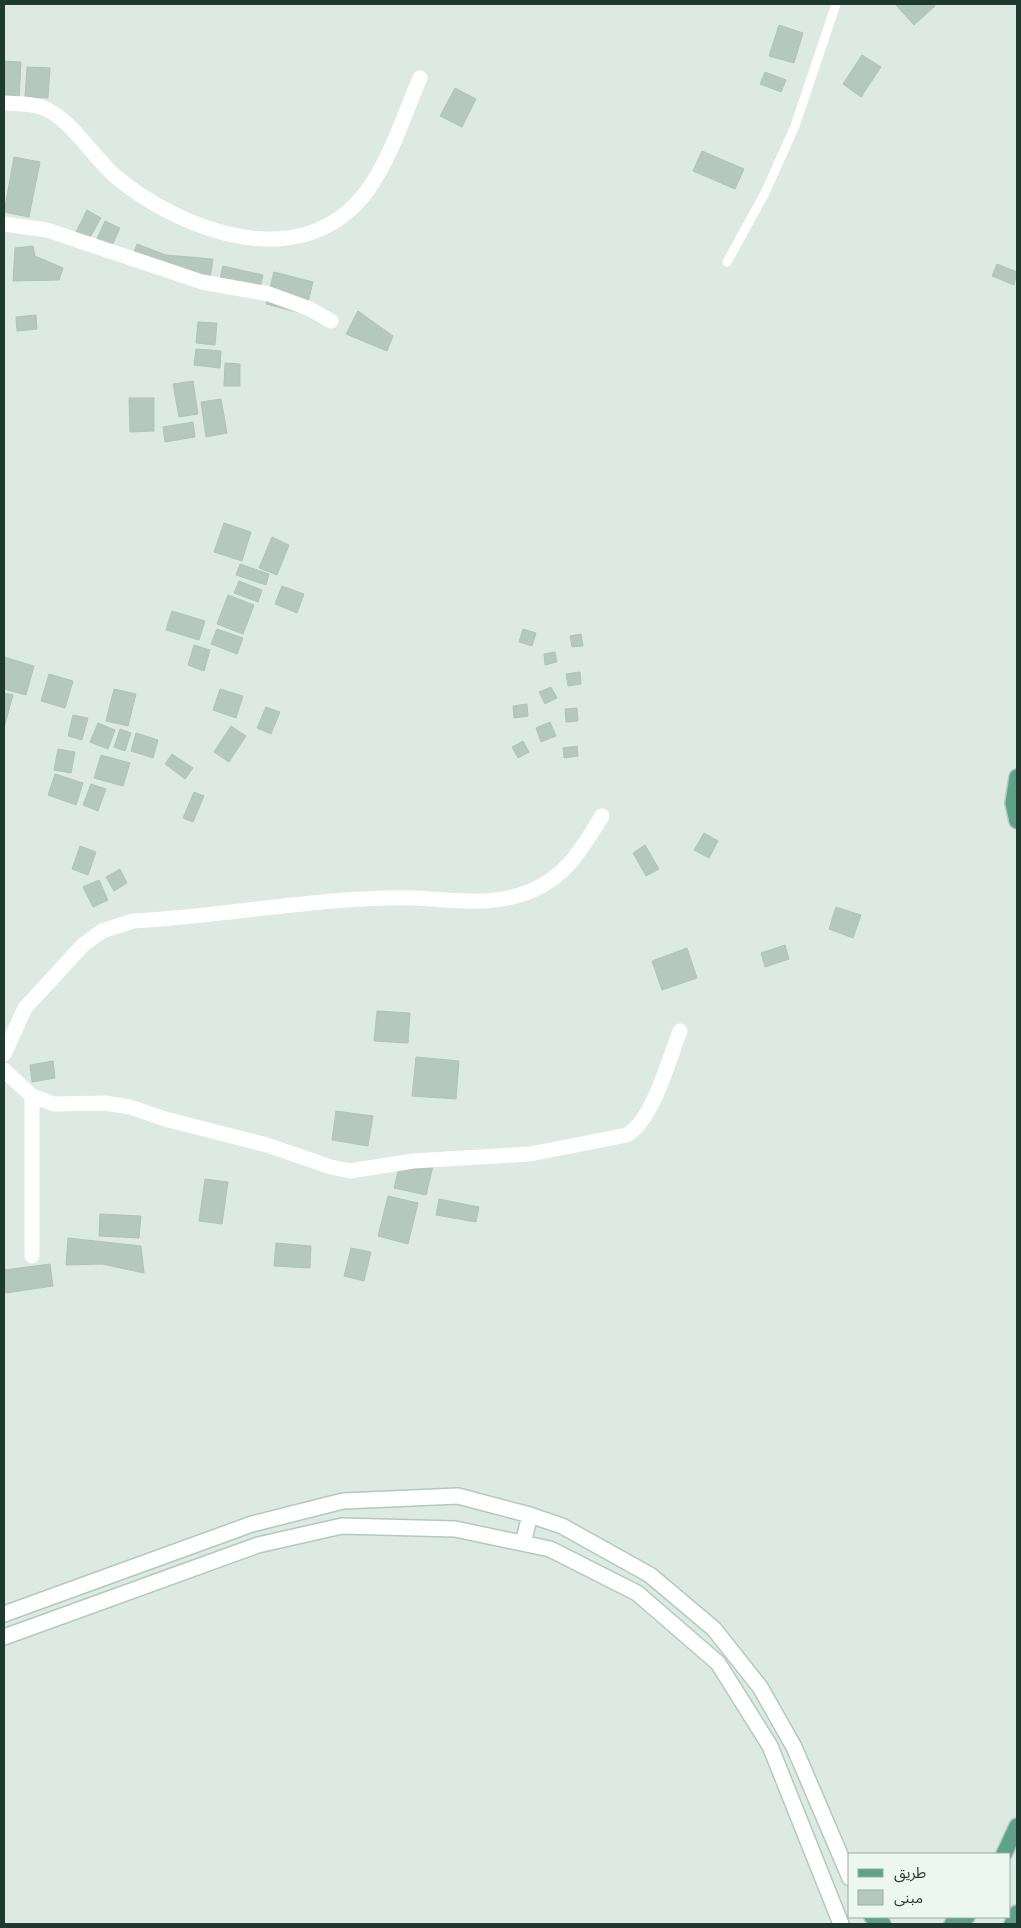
<svg xmlns="http://www.w3.org/2000/svg" width="1021" height="1928" viewBox="0 0 1021 1928" font-family="'Varela Round','Noto Sans Arabic',sans-serif">
  <style>
    .building { fill: #b5c8be; stroke: #afc4b9 }
    .lines { fill: none; stroke-linecap: round; stroke-linejoin: round }
    .secondary-casing { stroke: #b0cabe; stroke-width: 18 }
    .primary-casing { stroke: #bcc4c1; stroke-width: 18 }
    .lane { stroke: #fff; stroke-width: 9 }
    .street { stroke: #fff; stroke-width: 15 }
    .secondary { stroke: #fff; stroke-width: 15 }
    .primary { stroke: #5fa28a; stroke-width: 15 }
  </style>
  <rect width="100%" height="100%" fill="#ddeae3"/>
  <path class="building" d="M895 4H933L935 6 914 25Z
    M779 25 803 33 794 63 769 56Z
    M862 55 881 67 861 97 843 84Z
    M4 61 21 62 19 99 4 98Z
    M27 67 50 68 48 98 25 97Z
    M765 72 786 80 781 92 760 84Z
    M455 88 476 99 462 127 440 116Z
    M702 151 744 169 735 189 693 171Z
    M14 157 40 162 29 217 4 212Z
    M87 210 101 218 88 241 75 234Z
    M105 221 120 228 110 250 95 243Z
    M137 244 166 255 213 259 209 285 131 261Z
    M33 246 35 256 63 268 59 280 13 281 15 248Z
    M997 264 1017 272 1014 285 992 276Z
    M223 266 263 275 259 292 219 283Z
    M274 272 313 282 305 314 266 304Z
    M358 311 393 336 387 351 346 334Z
    M36 315 37 329 17 331 16 317Z
    M198 322 217 323 215 345 196 343Z
    M196 349 221 351 220 368 194 365Z
    M225 363 240 364V386H224Z
    M193 381 198 414 179 417 173 384Z
    M129 398H154V431L130 432Z
    M221 399 227 433 206 437 201 402Z
    M193 422 195 437 165 442 163 427Z
    M224 523 251 532 242 561 214 552Z
    M272 537 289 545 277 575 259 568Z
    M240 564 269 574 266 585 236 575Z
    M239 581 262 590 258 602 234 593Z
    M282 586 304 594 297 613 275 604Z
    M228 595 254 605 243 634 217 624Z
    M172 611 205 621 199 640 166 630Z
    M217 629 243 638 237 654 211 644Z
    M523 629 536 633 532 646 519 642Z
    M581 634 583 646 572 647 570 636Z
    M194 645 210 650 204 671 188 665Z
    M555 652 557 662 545 665 544 654Z
    M4 657 34 666 26 695 4 689Z
    M580 672 581 684 568 686 566 674Z
    M49 674 73 681 65 708 41 701Z
    M551 687 557 698 545 704 539 692Z
    M114 689 136 694 128 726 106 721Z
    M220 689 243 696 236 718 213 710Z
    M4 693 13 695 4 728Z
    M527 704 528 716 514 718 513 706Z
    M266 707 280 712 271 734 257 728Z
    M577 708 578 721 566 722 565 709Z
    M73 715 88 718 82 740 68 736Z
    M550 722 556 736 541 742 536 728Z
    M98 723 115 730 108 749 90 742Z
    M231 726 246 736 229 762 214 752Z
    M120 729 131 733 125 751 114 747Z
    M136 733 158 740 153 758 131 751Z
    M523 741 529 752 518 758 512 747Z
    M577 746 578 756 564 758 563 748Z
    M58 749 75 752 71 773 54 770Z
    M172 754 193 768 185 779 165 764Z
    M101 755 130 763 123 786 94 778Z
    M55 774 83 783 76 805 48 795Z
    M91 784 106 789 98 811 83 805Z
    M194 792 204 796 193 822 183 818Z
    M704 833 718 841 709 858 694 850Z
    M645 845 659 869 646 876 633 853Z
    M80 846 96 852 88 875 72 869Z
    M120 869 127 883 114 891 106 877Z
    M99 880 108 900 93 907 83 887Z
    M836 907 861 915 853 938 829 929Z
    M785 945 789 959 765 967 761 953Z
    M687 948 697 978 662 990 652 961Z
    M377 1011 410 1013 408 1043 374 1041Z
    M416 1057 459 1061 456 1099 412 1096Z
    M53 1061 55 1078 32 1082 30 1065Z
    M336 1111 373 1116 368 1146 332 1140Z
    M401 1159 433 1166 426 1195 394 1188Z
    M205 1179 228 1182 222 1224 199 1221Z
    M388 1196 418 1203 408 1244 378 1236Z
    M439 1199 479 1207 476 1222 436 1215Z
    M100 1214 141 1216 139 1238 99 1236Z
    M68 1238 141 1246 144 1273 102 1264 66 1265Z
    M276 1243 311 1246 310 1268 274 1266Z
    M351 1248 371 1252 364 1281 344 1276Z
    M50 1264 53 1286 6 1293 4 1270Z"/>
  <g class="lines">
    <defs>
      <path id="secondary" d="M523 1543 530 1515
        M4 1614 252 1524 343 1501 458 1496 530 1515 562 1526 650 1575 714 1629 760 1687 794 1747 850 1878
        M4 1637 258 1545 342 1526 455 1529 550 1549 637 1593 718 1663 770 1746 841 1924"/>
      <path id="primary" d="M1017 777 1013 803 1017 821
        M1004 1854 1017 1826
        M872 1917 883 1924
        M952 1924 967 1917
        M1012 1924 1017 1913"/>
    </defs>
    <use href="#secondary" class="secondary-casing"/>
    <use href="#primary" class="primary-casing"/>
    <path class="lane" d="M727 262 765 193 795 126 836 4"/>
    <path class="street" d="M4 103C16 104 29 103 41 107 69 116 92 156 115 176 182 232 303 277 367 191 391 158 404 115 420 78
      M4 224 47 230 202 282 269 294 310 309 331 321
      M4 1054 25 1008 83 945 102 931 133 921C209 917 286 903 363 899 380 898 398 897 416 898 456 900 492 907 531 891 567 876 583 847 602 816
      M4 1070 32 1096 54 1104 104 1103 130 1107 165 1119 267 1145 331 1167 350 1171 413 1161 530 1154 627 1135C654 1118 668 1061 680 1031
      M32 1256V1096"/>
    <use href="#secondary" class="secondary"/>
    <use href="#primary" class="primary"/>
  </g>
  <rect width="1021" height="1928" fill="none" stroke="#1e3a30" stroke-width="10"/>
  <rect x="848" y="1853" width="162" height="65" fill="#edf7f1" stroke="#9aaba4"/>
  <rect x="858" y="1869" width="25" height="8" fill="#5fa28a" stroke="#9aaba4"/>
  <text x="894" y="1878" font-size="15" fill="#1e3a30">طريق</text>
  <rect x="858" y="1890" width="25" height="15" fill="#b5c8be" stroke="#9aaba4"/>
  <text x="894" y="1903" font-size="15" fill="#1e3a30">مبنى</text>
</svg>
